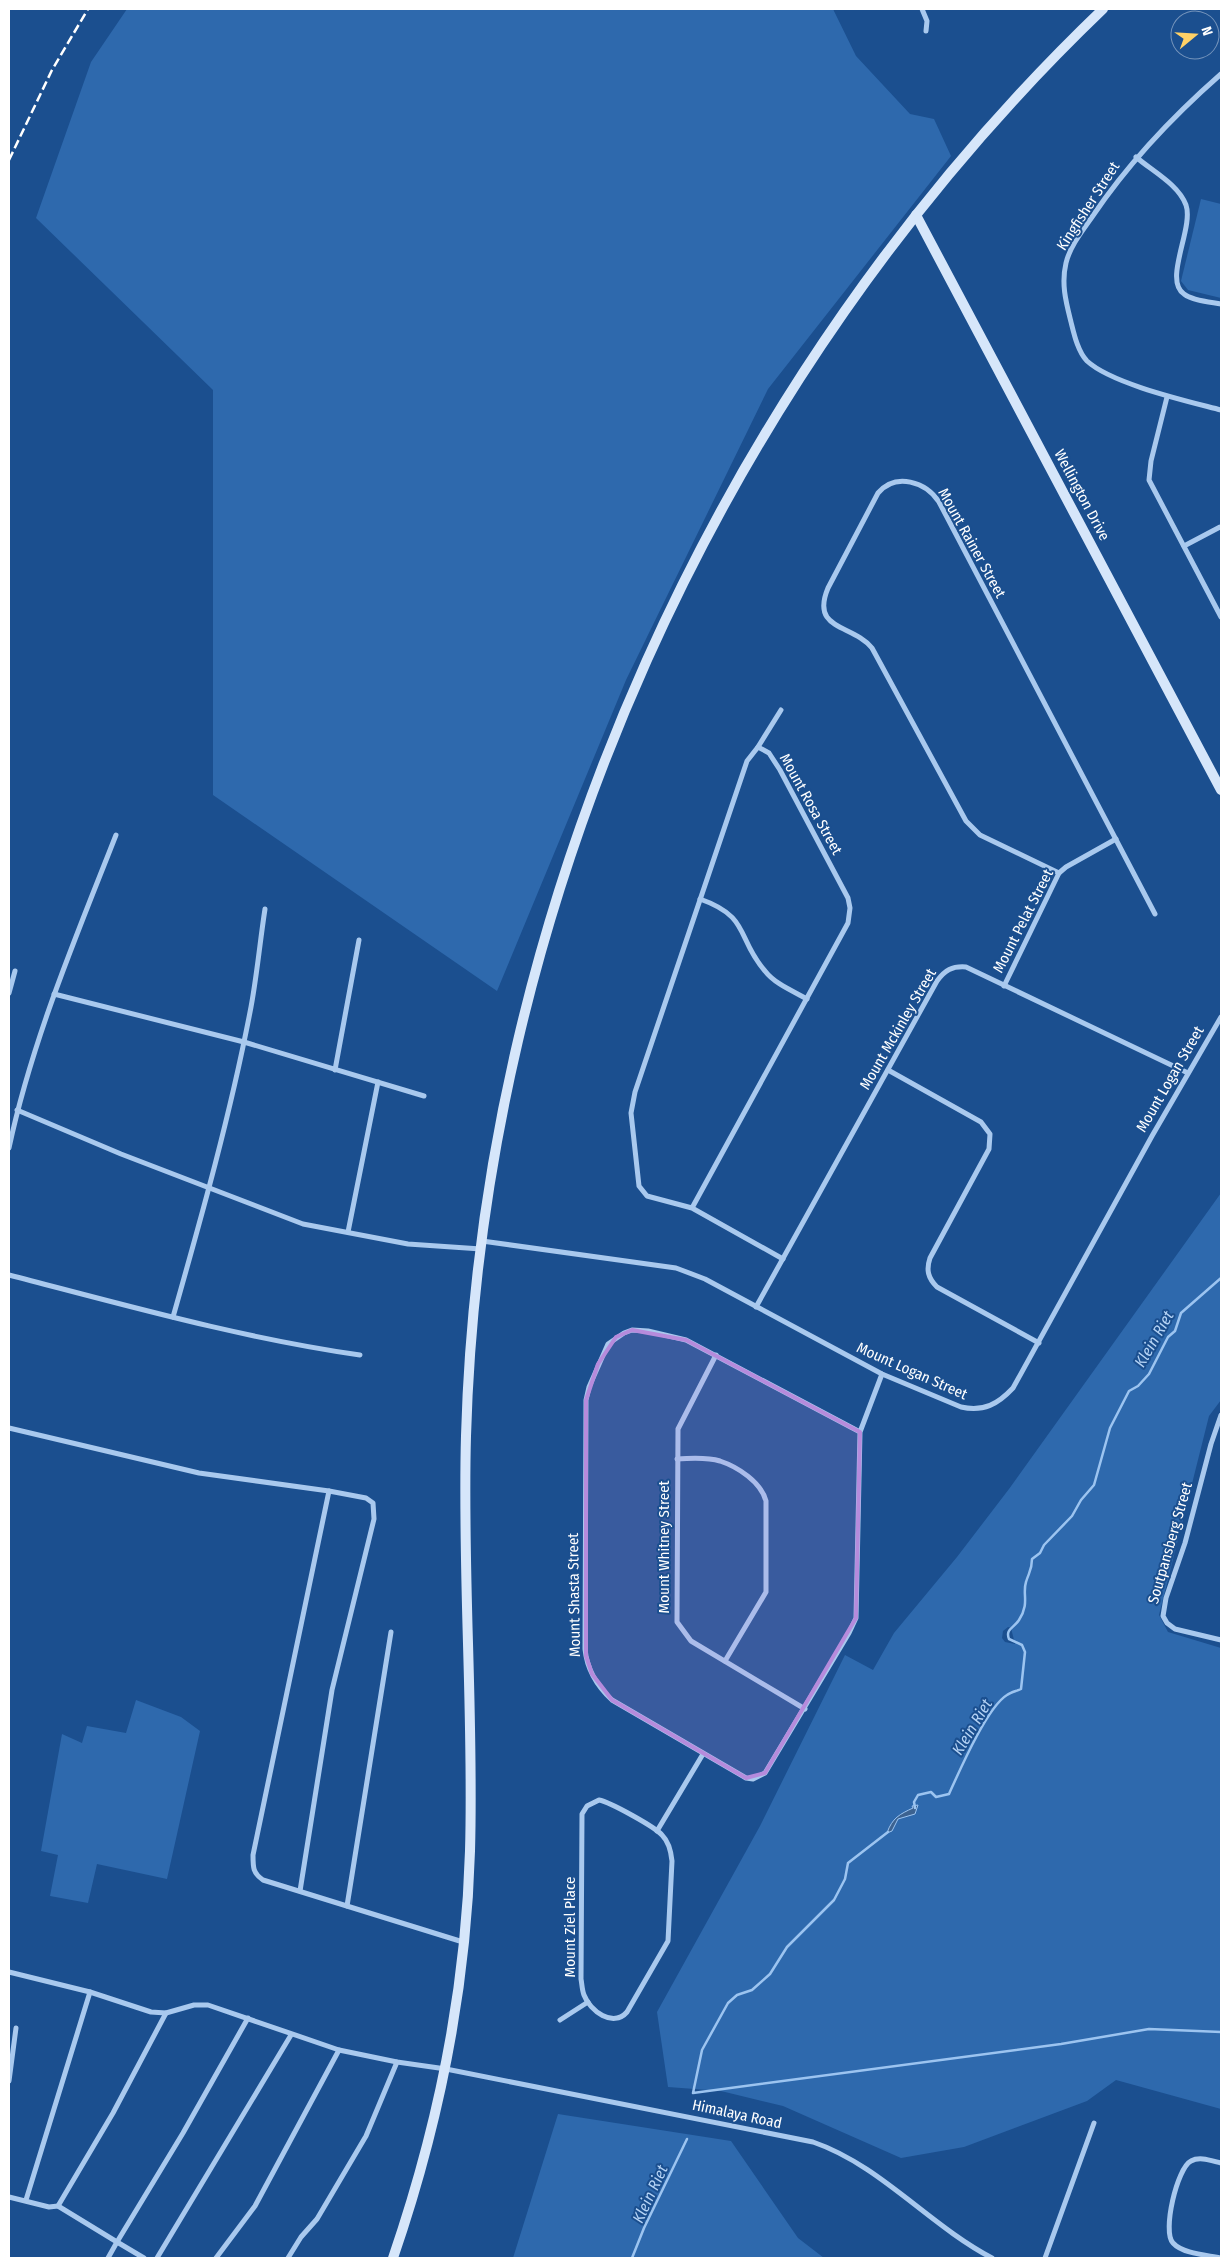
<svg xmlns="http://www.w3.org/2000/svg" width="1230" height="2267" font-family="'Fira Sans Condensed',sans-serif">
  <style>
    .green { fill: #2e69ad; fill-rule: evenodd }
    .water { fill: #3c6290; stroke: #9cc4f0 }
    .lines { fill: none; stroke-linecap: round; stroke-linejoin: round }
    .stream { stroke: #9cc4f0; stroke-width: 2.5 }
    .street { stroke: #a9c9ee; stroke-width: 5 }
    .secondary { stroke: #d6e6fa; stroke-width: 10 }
    .rail { stroke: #fff; stroke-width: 2.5; stroke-dasharray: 9 4; stroke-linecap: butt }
    .marked { fill: #b68bdc; fill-opacity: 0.2; stroke: #b68bdc; stroke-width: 4; stroke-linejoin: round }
    .labels { text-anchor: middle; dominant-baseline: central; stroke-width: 4; stroke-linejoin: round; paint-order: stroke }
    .street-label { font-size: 15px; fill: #fff; stroke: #1b4f8f }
    .water-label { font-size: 16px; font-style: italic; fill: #b5d3f5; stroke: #1b4f8f }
  </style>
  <rect width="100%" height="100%" fill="#1b4f8f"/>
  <g class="green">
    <path d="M 127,9 L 833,9 L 856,56 L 910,114 L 934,119 L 951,156 L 768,389 L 626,680 L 497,991 L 213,795 L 213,390 L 36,218 L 91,62 Z"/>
    <path d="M 1201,199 L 1221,204 L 1221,298 L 1188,290 L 1181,281 Z"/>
    <path d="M 1221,1193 L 1221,1400 L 1209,1416 L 1159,1615 L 1168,1632 L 1221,1648 L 1221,2109 L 1116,2080 L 1087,2101 L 964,2147 L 901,2158 L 783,2106 L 721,2091 L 668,2087 L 657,2012 L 760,1826 L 845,1655 L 873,1670 L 894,1633 L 957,1557 L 1009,1489 ZM 1008,1627 L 1011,1628 L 1015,1644 L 1005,1642 L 1002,1638 L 1003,1631 Z"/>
    <path d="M 136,1700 L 181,1717 L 200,1731 L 167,1879 L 97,1864 L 88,1903 L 50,1896 L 58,1855 L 41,1851 L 62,1734 L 82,1743 L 87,1726 L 126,1733 Z"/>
    <path d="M 558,2114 L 731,2141 L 798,2238 L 824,2258 L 513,2258 Z"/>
  </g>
  <path class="water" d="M 918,1805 L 915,1814 L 898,1819 L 892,1831 L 887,1833 C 892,1818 900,1814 913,1808 L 912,1806 Z"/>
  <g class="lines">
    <g class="stream">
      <path d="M 915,1808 L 914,1802 L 918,1795 L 931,1792 L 936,1797 L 949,1794 C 959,1772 987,1707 1007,1695 C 1011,1692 1017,1691 1021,1689 L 1025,1652 L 1022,1645 L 1009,1639 C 1005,1629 1014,1628 1019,1620 C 1030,1603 1022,1594 1026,1582 C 1029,1572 1032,1570 1032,1559 L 1040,1553 L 1044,1545 L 1072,1516 L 1081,1500 L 1094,1485 L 1110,1428 L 1129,1391 L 1138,1386 L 1149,1374 L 1168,1337 L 1175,1331 L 1181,1313 L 1221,1278"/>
      <path d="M 888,1832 L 848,1863 L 845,1879 L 834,1900 L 787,1947 L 770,1974 L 752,1990 L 737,1995 L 728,2003 L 702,2050 L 693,2093 L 1061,2044 L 1149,2029 L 1221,2032"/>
      <path d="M 632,2258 L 644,2228 L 687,2139"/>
    </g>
    <g class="street">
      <path d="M 922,9 L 927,21 L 926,31"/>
      <path d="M 1221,74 C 1172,117 1129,162 1092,217 C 1083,230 1070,246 1066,263 C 1061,284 1066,302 1071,322 C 1074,334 1078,352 1087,361 C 1112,384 1187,401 1221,410"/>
      <path d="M 1136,157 C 1152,171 1178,184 1186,205 C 1194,228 1163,280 1184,294 C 1193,301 1210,302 1221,304"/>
      <path d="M 1167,397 L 1151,461 L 1149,480 L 1221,617"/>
      <path d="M 1184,546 L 1220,527"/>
      <path d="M 758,747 L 781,710"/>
      <path d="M 1059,873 L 980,835 L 966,821 L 872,648 C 853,624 810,631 828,588 L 878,493 C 896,472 926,482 939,502 L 1155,914"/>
      <path d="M 700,899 C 751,917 736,938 765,971 C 775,984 793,991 807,999"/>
      <path d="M 1004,986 L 1059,873 L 1066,867 L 1116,839"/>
      <path d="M 9,993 L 15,971"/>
      <path d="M 54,994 L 244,1042 L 424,1096"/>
      <path d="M 335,1070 L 359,940"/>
      <path d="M 888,1070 L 981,1122 L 990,1134 L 989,1149 L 930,1258 C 926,1270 928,1278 937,1287 L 1039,1343"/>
      <path d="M 17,1110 L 121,1154 L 303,1224 L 408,1244 L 481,1249"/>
      <path d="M 9,1148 C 32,1040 76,937 116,835"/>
      <path d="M 692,1208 L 848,923 L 850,908 L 848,898 L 780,770 L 769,753 L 758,747 L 747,761 L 635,1092 L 631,1113 L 639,1186 L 647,1196 L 692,1208 L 783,1259"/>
      <path d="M 348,1232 L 378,1082"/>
      <path d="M 482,1241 L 676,1268 L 705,1279 L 882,1374 L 961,1407 C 984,1412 998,1404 1013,1388 L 1152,1136 L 1221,1017"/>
      <path d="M 9,1275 C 125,1305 241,1338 360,1355"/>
      <path d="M 756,1307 L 937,981 C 945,970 952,966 966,967 L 1188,1073"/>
      <path d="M 173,1317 C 202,1215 231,1112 251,1007 C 257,975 260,941 265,909"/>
      <path d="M 716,1355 L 678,1429 L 677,1622 L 691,1641 L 805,1709"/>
      <path d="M 1221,1415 L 1211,1444 L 1185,1543 L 1166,1598 L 1163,1616 L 1167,1623 L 1175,1629 L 1221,1640"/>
      <path d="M 9,1428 L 199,1473 L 329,1491 L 366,1498 L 373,1503 L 374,1519 L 332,1690 L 300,1891"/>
      <path d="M 860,1432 L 856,1618 L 849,1633 L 765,1773 L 753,1779 L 746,1778 L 612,1700 C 597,1686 587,1670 585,1649 L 586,1400 L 589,1387 L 608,1344 L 624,1333 L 632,1330 L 648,1331 L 686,1340 L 860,1432 L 882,1374"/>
      <path d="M 677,1459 C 691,1458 707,1457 720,1461 C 738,1467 761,1482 766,1501 L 766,1592 L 725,1661"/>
      <path d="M 329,1491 L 253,1855 C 253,1868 253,1873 263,1880 L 463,1942"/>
      <path d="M 599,1800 C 610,1802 655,1827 662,1835 C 669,1842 671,1851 672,1861 L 668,1941 L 627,2012 C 613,2028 590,2011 584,1995 C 582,1990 582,1984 581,1979 L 582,1814 L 587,1806 Z"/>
      <path d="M 657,1831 L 703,1754"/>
      <path d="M 347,1906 L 391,1632"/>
      <path d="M 9,1972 L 90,1992 L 151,2012 L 166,2013 L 194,2005 L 208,2005 L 339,2050 L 397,2062 L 446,2069 L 813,2142 C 880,2165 929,2225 992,2258"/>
      <path d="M 560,2020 L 588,2002"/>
      <path d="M 9,2081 L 16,2028"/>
      <path d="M 9,2197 L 49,2207 L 58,2206 L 113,2113 L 166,2013"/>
      <path d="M 26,2200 L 90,1992"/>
      <path d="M 58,2206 L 117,2242 L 183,2133 L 248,2018"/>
      <path d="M 108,2258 L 117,2242 L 144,2258"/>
      <path d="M 157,2258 L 291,2035"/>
      <path d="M 216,2258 L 255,2206 L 339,2050"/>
      <path d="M 288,2258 L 301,2237 L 317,2219 L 366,2136 L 397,2062"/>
      <path d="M 1045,2258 L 1094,2123"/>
      <path d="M 1221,2258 C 1207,2255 1183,2254 1173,2243 C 1162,2232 1177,2168 1191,2161 C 1200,2156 1212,2161 1221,2163"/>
    </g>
    <g class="secondary">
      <path d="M 916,215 L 1221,790"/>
      <path d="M 393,2258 C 438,2127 466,1991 470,1851 C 474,1713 462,1574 466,1436 C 481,905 720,376 1103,9"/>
    </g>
    <path class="rail" d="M 9,160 L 52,70 L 88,9"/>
  </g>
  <path class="marked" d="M 632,1330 L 686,1340 L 860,1432 L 856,1618 L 765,1773 L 746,1778 L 612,1700 L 592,1674 L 586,1656 L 586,1400 L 598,1364 L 616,1337 Z"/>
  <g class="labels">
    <g class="street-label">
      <text transform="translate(1088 206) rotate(-57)">Kingfisher Street</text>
      <text transform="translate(1082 495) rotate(62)">Wellington Drive</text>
      <text transform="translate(972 543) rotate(61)">Mount Rainer Street</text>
      <text transform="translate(811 804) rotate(61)">Mount Rosa Street</text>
      <text transform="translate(1023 921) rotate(-63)">Mount Pelat Street</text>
      <text transform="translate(898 1029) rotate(-60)">Mount Mckinley Street</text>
      <text transform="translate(1170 1079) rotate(-60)">Mount Logan Street</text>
      <text transform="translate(912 1371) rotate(24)">Mount Logan Street</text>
      <text transform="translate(1170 1543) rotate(-74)">Soutpansberg Street</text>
      <text transform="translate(664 1547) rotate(-90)">Mount Whitney Street</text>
      <text transform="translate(574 1595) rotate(-91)">Mount Shasta Street</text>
      <text transform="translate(570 1927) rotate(-90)">Mount Ziel Place</text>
      <text transform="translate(737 2114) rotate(12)">Himalaya Road</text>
    </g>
    <g class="water-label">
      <text transform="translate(1154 1339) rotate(-60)">Klein Riet</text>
      <text transform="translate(972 1727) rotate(-59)">Klein Riet</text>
      <text transform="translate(650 2194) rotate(-65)">Klein Riet</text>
    </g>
  </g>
  <rect width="1230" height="2267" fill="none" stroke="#ffffff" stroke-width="20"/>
  <g transform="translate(1195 35) rotate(72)"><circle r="24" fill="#1b4f8f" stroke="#7695bc"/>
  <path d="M0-4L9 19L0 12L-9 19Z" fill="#ffd166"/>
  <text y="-8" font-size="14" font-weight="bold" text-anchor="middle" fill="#ffffff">N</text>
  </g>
</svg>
